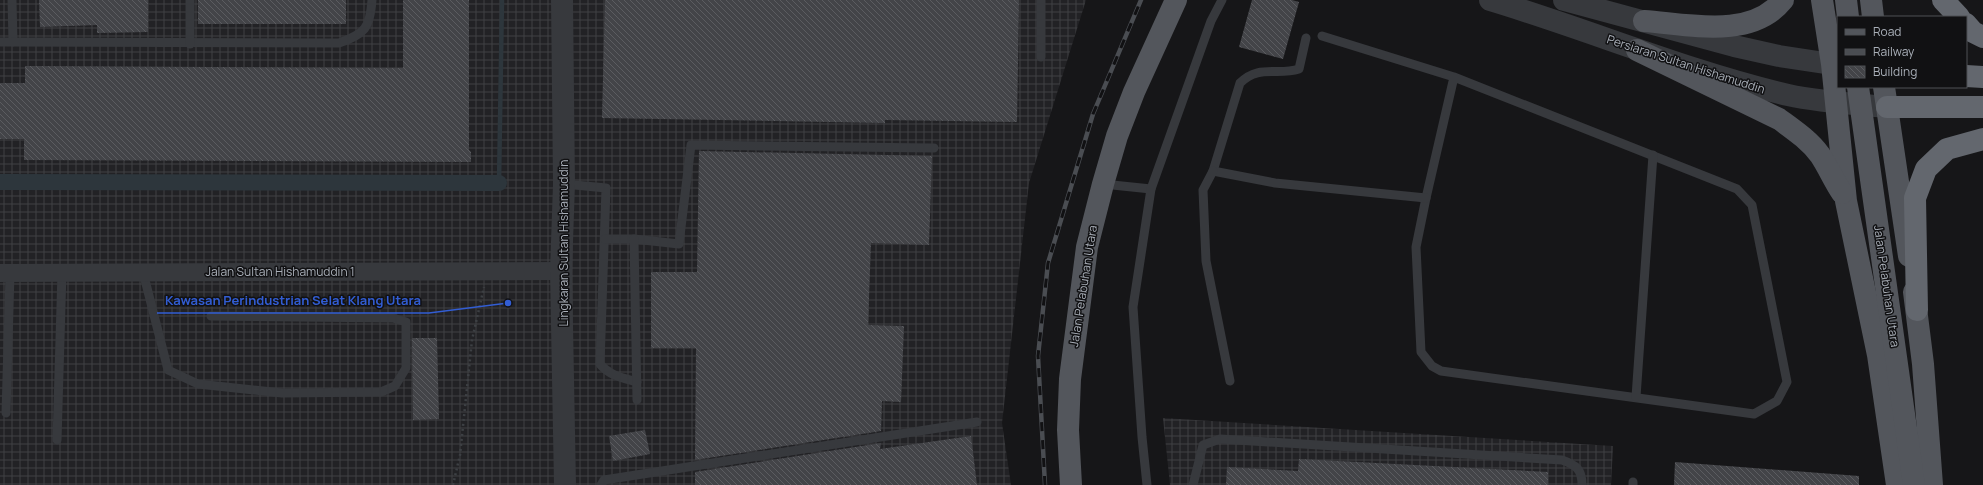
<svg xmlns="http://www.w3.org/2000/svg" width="1983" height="485" font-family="Manrope,sans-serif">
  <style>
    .industrial { fill: url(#industrial-grid) }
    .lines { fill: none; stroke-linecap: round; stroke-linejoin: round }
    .stream { stroke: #2d363c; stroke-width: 4.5 }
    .canal { stroke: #2d363c; stroke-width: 16 }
    .building { fill: url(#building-back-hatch) }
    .path { stroke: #3d4044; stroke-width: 2.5; stroke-dasharray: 2 3; stroke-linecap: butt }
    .service { stroke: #37393d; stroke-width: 9 }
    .minor { stroke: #37393d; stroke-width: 18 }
    .tertiary { stroke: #37393d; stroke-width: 22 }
    .primary { stroke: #53565c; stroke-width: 22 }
    .motorway { stroke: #63676e; stroke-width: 22 }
    .rail-casing { stroke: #4a4d52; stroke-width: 4.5 }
    .rail { stroke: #111113; stroke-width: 3; stroke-dasharray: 9; stroke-linecap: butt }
    .primary-bridge { stroke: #53565c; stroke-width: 22 }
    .labels { text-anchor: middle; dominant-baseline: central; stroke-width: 3; stroke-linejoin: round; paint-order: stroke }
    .street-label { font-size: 12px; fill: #a9afb8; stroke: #111113 }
    .leader { fill: none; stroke: #325dd3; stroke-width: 1.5 }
    .callout-dot { fill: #325dd3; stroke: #111113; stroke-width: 1.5 }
    .callout-label { font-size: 13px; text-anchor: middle; font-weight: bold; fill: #325dd3; stroke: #111113; stroke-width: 3; stroke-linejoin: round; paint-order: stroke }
  </style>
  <defs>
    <pattern id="industrial-grid" width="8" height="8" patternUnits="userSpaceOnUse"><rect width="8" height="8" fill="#222225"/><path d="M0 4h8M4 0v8" fill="none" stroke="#3f4043"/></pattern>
    <pattern id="building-back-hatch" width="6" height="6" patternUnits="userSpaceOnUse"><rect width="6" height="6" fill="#434448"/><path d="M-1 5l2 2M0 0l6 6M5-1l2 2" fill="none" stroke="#5b5c60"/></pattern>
  </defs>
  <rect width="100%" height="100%" fill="#161618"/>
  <g class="industrial">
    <path d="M 0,0 L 1086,0 L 1029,183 L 1002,423 L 1011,485 L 0,485 Z"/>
    <path d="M 1163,418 L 1613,446 L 1611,485 L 1170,485 Z"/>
  </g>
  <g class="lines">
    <path class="stream" d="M 499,183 L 502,0"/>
    <path class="canal" d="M 0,182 L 499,183"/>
  </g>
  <g class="building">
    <path d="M 39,0 L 148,0 L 148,32 L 97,33 L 97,25 L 40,27 Z"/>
    <rect x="198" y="0" width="148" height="24"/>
    <path d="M 403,0 L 469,0 L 469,150 L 471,152 L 471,162 L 24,160 L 24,139 L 0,139 L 0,83 L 25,83 L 25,66 L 403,68 Z"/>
    <path d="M 605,0 L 1019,0 L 1017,122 L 885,120 L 885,123 L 602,118 Z"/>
    <path d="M 1252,0 L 1292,0 L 1299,2 L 1283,59 L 1239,47 Z"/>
    <path d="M 699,151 L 932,156 L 929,245 L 871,243 L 868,325 L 904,326 L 901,402 L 882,401 L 881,431 L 695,460 L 696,348 L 651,348 L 651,272 L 697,272 Z"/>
    <path d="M 412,338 L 437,338 L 439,419 L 413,420 Z"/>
    <path d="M 645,430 L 650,454 L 613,461 L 609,436 Z"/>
    <path d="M 971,436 L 977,485 L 695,485 L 695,472 L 881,443 L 880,449 Z"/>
    <path d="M 1299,459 L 1548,472 L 1548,485 L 1226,485 L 1227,467 L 1298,471 Z"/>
    <path d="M 1675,462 L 1859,476 L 1859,485 L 1674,485 Z"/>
  </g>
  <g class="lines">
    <path class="path" d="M 453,485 L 460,455 L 472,340 L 484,287"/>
    <g class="service">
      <path d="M 12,0 L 13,42"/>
      <path d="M 1322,36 L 1454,77 L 1737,189 L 1752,205 L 1787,382 L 1777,401 L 1754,414 L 1441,371 L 1432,366 L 1421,352 L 1416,247 L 1426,198 L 1454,77"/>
      <path d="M 1306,38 L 1299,69 C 1277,76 1259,64 1240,83 L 1213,171 L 1275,183 L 1426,198"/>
      <path d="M 0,42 L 339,43 C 365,34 370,28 372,0"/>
      <path d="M 190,44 L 190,0"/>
      <path d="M 1041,57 L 1041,0"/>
      <path d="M 1213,171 L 1203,190 L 1206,261 L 1230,381"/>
      <path d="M 564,184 L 606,188 L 600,364 C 610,376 623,378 637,382"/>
      <path d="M 1103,184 L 1151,189"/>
      <path d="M 605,239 L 634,239 L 679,244 L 691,145 L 934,148"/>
      <path d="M 634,239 L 637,400"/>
      <path d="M 143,272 L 168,370 L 198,384 L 282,393 L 381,392 L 395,386 L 406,368 L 406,322 L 393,318 L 211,316"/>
      <path d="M 1636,397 L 1653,155"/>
      <path d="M 6,413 L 10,273"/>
      <path d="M 57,440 L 62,272"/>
      <path d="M 601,485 L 604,480 L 977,422"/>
      <path d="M 1147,485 L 1142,437 L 1133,307 L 1151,189 L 1211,21 L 1222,0"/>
      <path d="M 1193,485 L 1203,445 L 1220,439 L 1562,460 C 1576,465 1582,469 1582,485"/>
      <path d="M 1633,485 L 1633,482"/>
    </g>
    <path class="minor" d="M 0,273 L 561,271"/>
    <g class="tertiary">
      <path d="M 562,0 L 564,184 L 561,271 L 565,485"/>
      <path d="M 1490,0 C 1590,30 1686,71 1788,95 C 1820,102 1854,104 1887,107"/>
      <path d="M 1564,0 L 1734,46 L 1779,56 L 1838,65"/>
    </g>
    <g class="primary">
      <path d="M 1822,0 L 1832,64 L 1846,201 L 1878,355 L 1897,485"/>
      <path d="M 1846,0 L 1848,17"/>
      <path d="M 1871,0 L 1873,17"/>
      <path d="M 1644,21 C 1687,24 1751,40 1783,0"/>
      <path d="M 1637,50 L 1779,119 C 1794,130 1809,140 1820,155 C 1828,167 1834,181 1842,193"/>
      <path d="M 1884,87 L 1909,256"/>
      <path d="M 1914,292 L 1923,364 L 1932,485"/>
      <path d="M 1071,485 L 1068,430 L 1070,379 L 1087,247 L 1103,184 L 1117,136 L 1134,92 L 1176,0"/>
    </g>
    <g class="motorway">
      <path d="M 1943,0 L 1959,17"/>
      <path d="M 1966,24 L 1973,32 L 1983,37"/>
      <path d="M 1966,76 L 1983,77"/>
      <path d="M 1887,107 L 1983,107"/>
      <path d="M 1917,310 L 1915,198 L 1926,169 L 1947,149 L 1983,139"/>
    </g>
    <g class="rail-casing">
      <path id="rail" d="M 1045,485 L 1038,356 L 1048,263 L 1093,114 L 1141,0"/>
    </g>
    <use href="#rail" class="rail"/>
    <path class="primary-bridge" d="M 1858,87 L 1914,485"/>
  </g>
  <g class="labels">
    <g class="street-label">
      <text transform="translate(1686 64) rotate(18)">Persiaran Sultan Hishamuddin</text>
      <text transform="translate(563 243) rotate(-90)">Lingkaran Sultan Hishamuddin</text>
      <text x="280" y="271">Jalan Sultan Hishamuddin 1</text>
      <text transform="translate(1083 286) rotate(-81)">Jalan Pelabuhan Utara</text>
      <text transform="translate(1887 286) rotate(82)">Jalan Pelabuhan Utara</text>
    </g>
  </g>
  <path class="leader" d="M508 303L429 313H157"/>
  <circle class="callout-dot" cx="508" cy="303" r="4"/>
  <g class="callout-label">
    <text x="293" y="305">Kawasan Perindustrian Selat Klang Utara</text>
  </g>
  <rect x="1837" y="16" width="130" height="72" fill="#111113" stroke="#4e5055"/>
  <rect x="1845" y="29" width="20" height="6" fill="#53565c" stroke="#4e5055"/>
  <text x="1873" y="36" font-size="12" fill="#a9afb8">Road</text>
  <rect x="1845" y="49" width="20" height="6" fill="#4a4d52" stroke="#4e5055"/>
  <text x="1873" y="56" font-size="12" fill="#a9afb8">Railway</text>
  <rect x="1845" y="66" width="20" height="12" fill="url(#building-back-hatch)" stroke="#4e5055"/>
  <text x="1873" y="76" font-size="12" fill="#a9afb8">Building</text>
</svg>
